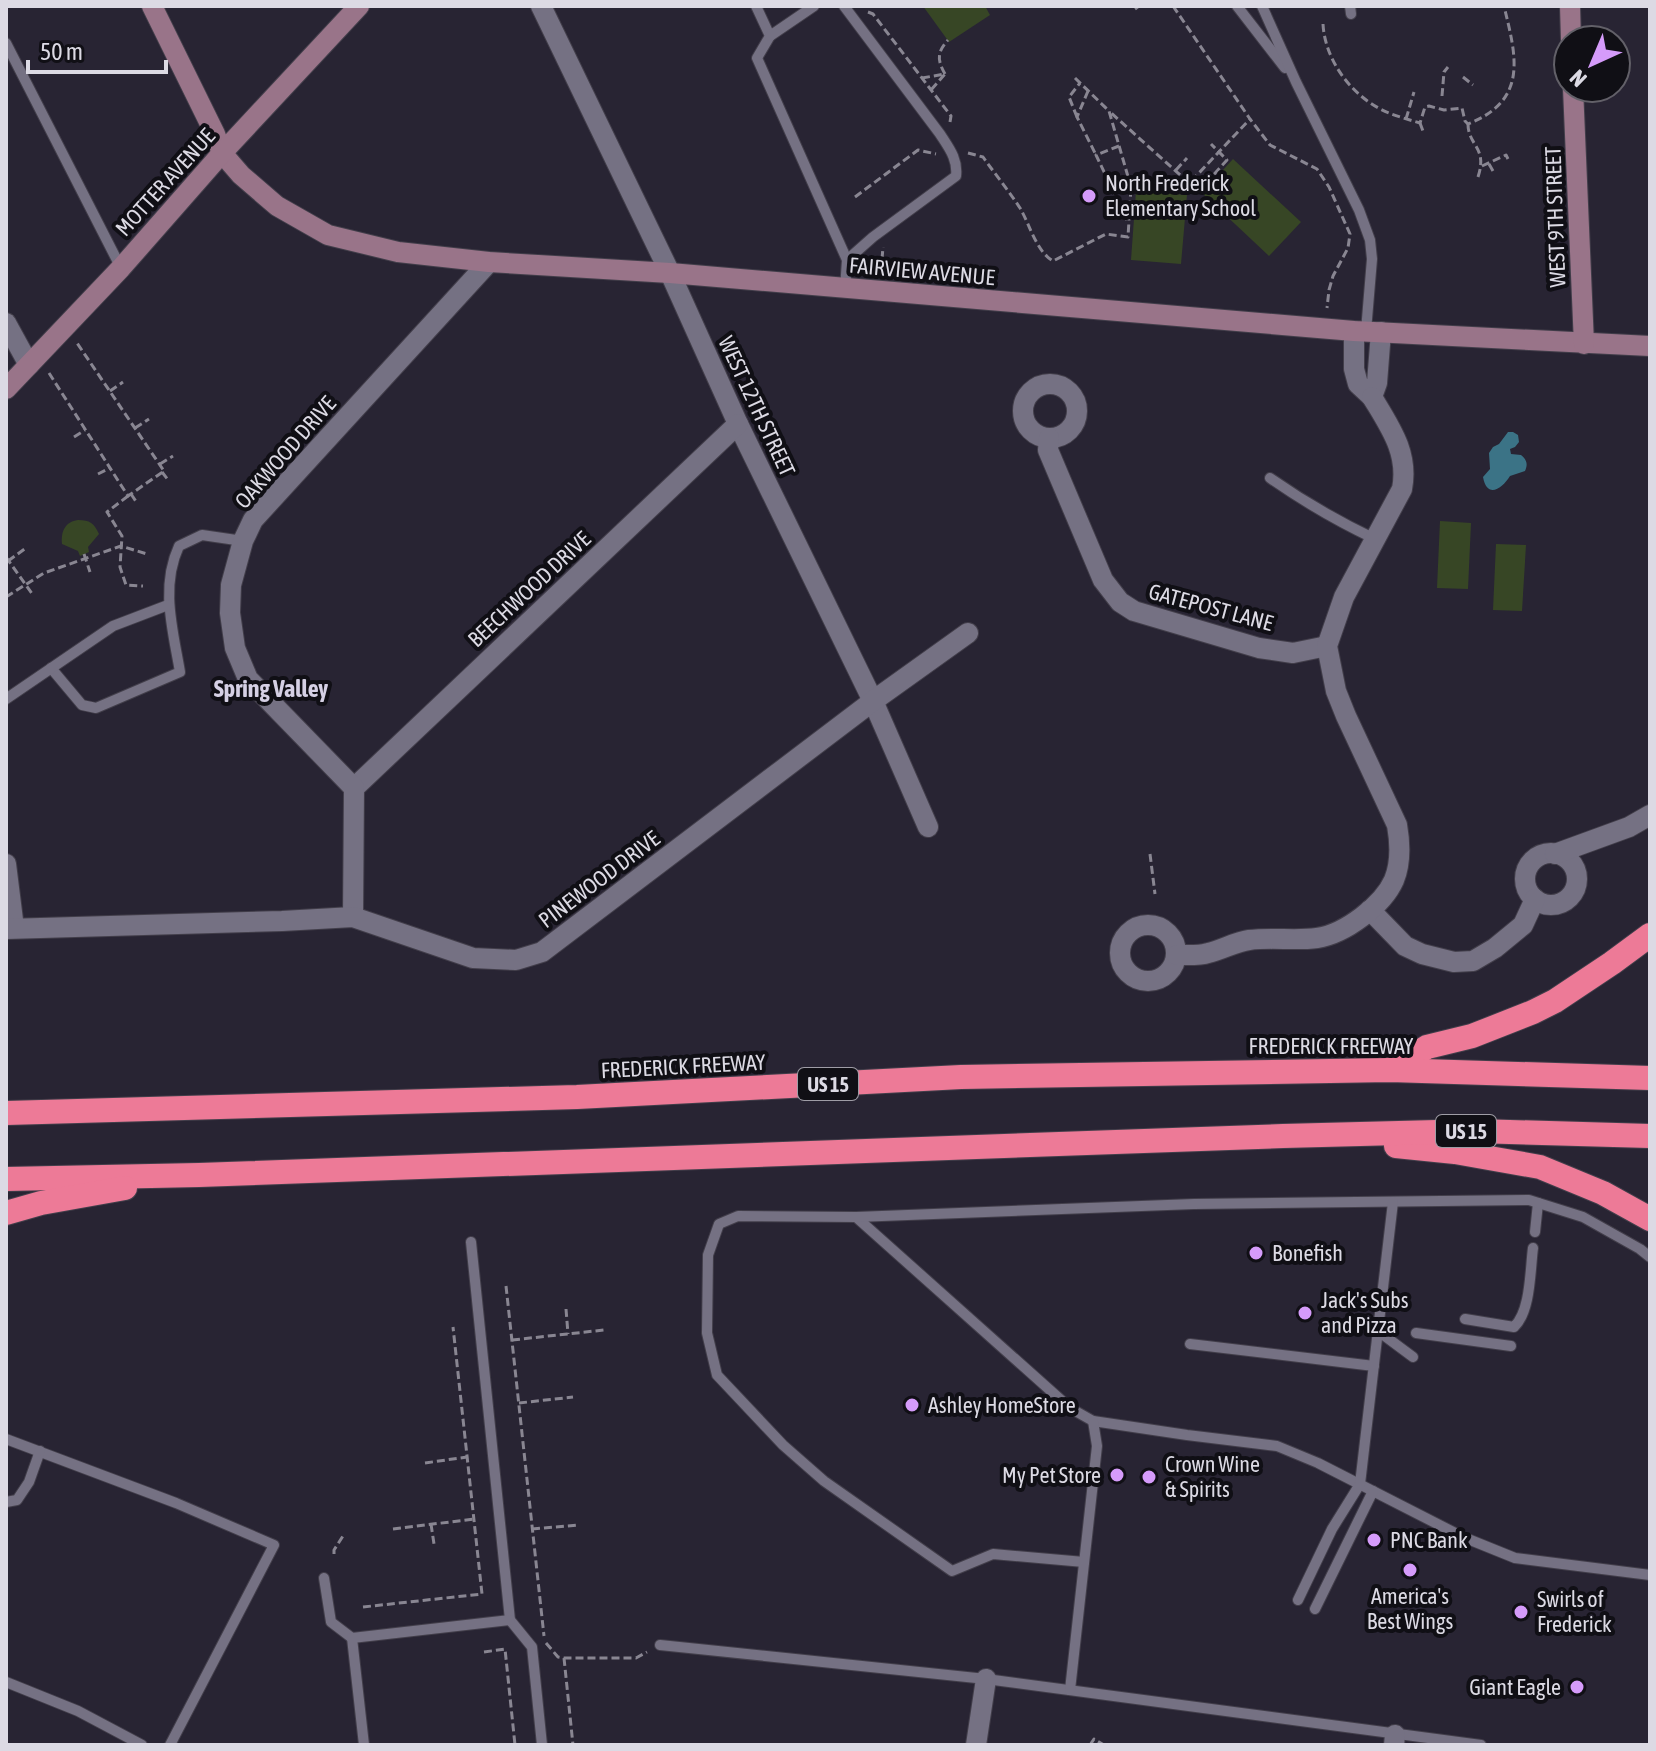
<svg xmlns="http://www.w3.org/2000/svg" width="1656" height="1751" font-family="'Asap Condensed',sans-serif">
  <style>
    .green { fill: #374625 }
    .water { fill: #3b7386 }
    .lines { fill: none; stroke-linecap: round; stroke-linejoin: round }
    .lane-casing { stroke: #423e4a; stroke-width: 12 }
    .street-casing { stroke: #423e4a; stroke-width: 22 }
    .secondary-casing { stroke: #423e4a; stroke-width: 22 }
    .highway-casing { stroke: #423e4a; stroke-width: 26 }
    .path { stroke: #898692; stroke-width: 3; stroke-dasharray: 8 4; stroke-linecap: butt }
    .lane { stroke: #757183; stroke-width: 10 }
    .street { stroke: #757183; stroke-width: 20 }
    .secondary { stroke: #997489; stroke-width: 20 }
    .highway { stroke: #ed7a97; stroke-width: 24 }
    .poi-dot { fill: #d59bfa; stroke: #100f15; stroke-width: 3 }
    .labels { text-anchor: middle; dominant-baseline: central; stroke-width: 8; stroke-linejoin: round; paint-order: stroke }
    .shield { fill: #100f15; stroke: #9f9da6; stroke-width: 2 }
    .shield-label { font-size: 20px; font-weight: bold; fill: #dcdae4 }
    .street-label { font-size: 22px; fill: #dcdae4; stroke: #100f15 }
    .poi-label { font-size: 22px; fill: #dcdae4; stroke: #100f15; text-anchor: start }
    .neighbourhood-label { font-size: 24px; font-weight: bold; fill: #d5d0e4; stroke: #100f15 }
  </style>
  <rect width="100%" height="100%" fill="#282433"/>
  <g class="green">
    <path d="M 923,6 L 985,6 L 990,15 L 949,42 Z"/>
    <path d="M 1233,159 L 1301,222 L 1269,256 L 1202,193 Z"/>
    <path d="M 1136,191 L 1187,195 L 1181,264 L 1131,260 Z"/>
    <path d="M 78,520 C 90,520 94,523 99,534 L 88,547 L 89,552 L 80,556 L 78,551 L 62,544 C 61,531 65,522 78,520 Z"/>
    <path d="M 1440,521 L 1471,523 L 1468,589 L 1437,588 Z"/>
    <path d="M 1496,544 L 1526,545 L 1522,611 L 1493,610 Z"/>
  </g>
  <path class="water" d="M 1508,432 L 1513,432 L 1518,435 L 1519,442 L 1515,447 L 1510,449 L 1511,454 L 1521,455 C 1527,460 1528,464 1525,471 L 1510,476 C 1502,489 1487,499 1483,477 L 1490,469 L 1489,453 L 1493,447 L 1499,444 Z"/>
  <g class="lines">
    <g class="lane-casing">
      <g id="lane">
        <path d="M 756,6 L 770,36 L 757,58 L 847,260 L 845,289"/>
        <path d="M 844,6 L 940,134 C 949,148 958,159 956,176 L 873,237 L 847,260"/>
        <path d="M 1237,6 L 1285,68"/>
        <path d="M 1262,6 L 1296,82 L 1359,210 L 1370,240 L 1372,259 L 1366,331"/>
        <path d="M 1350,6 L 1351,14"/>
        <path d="M 770,36 L 814,6"/>
        <path d="M 6,43 L 121,268"/>
        <path d="M 1270,478 C 1303,501 1337,521 1375,539"/>
        <path d="M 51,668 L 82,705 L 96,708 L 180,672 C 173,630 160,587 179,546 L 202,535 L 243,541"/>
        <path d="M 6,699 L 113,626 L 168,605"/>
        <path d="M 856,1217 L 1070,1408 L 1093,1421 L 1187,1435 L 1277,1446 L 1318,1463 L 1463,1537 L 1515,1558 L 1650,1575"/>
        <path d="M 1535,1232 L 1538,1203"/>
        <path d="M 471,1242 L 510,1620 L 532,1647 L 542,1745"/>
        <path d="M 1465,1319 L 1514,1327 C 1531,1311 1530,1270 1533,1248"/>
        <path d="M 1378,1331 L 1413,1357"/>
        <path d="M 1416,1333 L 1511,1346"/>
        <path d="M 1190,1344 L 1374,1366"/>
        <path d="M 6,1439 L 176,1503 L 274,1545 L 170,1745"/>
        <path d="M 6,1502 L 17,1500 L 29,1482 L 40,1451"/>
        <path d="M 1084,1562 L 993,1554 L 952,1571 L 824,1481 L 783,1445 L 717,1375 L 707,1333 L 708,1255 L 719,1224 L 738,1216 L 856,1217 L 1194,1204 L 1529,1200 L 1583,1217 L 1640,1249 L 1650,1257"/>
        <path d="M 324,1578 L 331,1622 L 352,1638"/>
        <path d="M 1298,1600 L 1332,1529 L 1360,1484 L 1393,1202"/>
        <path d="M 1315,1609 L 1373,1491"/>
        <path d="M 660,1645 L 986,1679 L 1481,1745"/>
        <path d="M 6,1682 L 78,1711 L 142,1745"/>
        <path d="M 1070,1690 L 1097,1446 L 1093,1421"/>
        <path d="M 364,1745 L 352,1638 L 510,1620"/>
      </g>
    </g>
    <g class="street-casing">
      <g id="street">
        <path d="M 541,6 L 670,273 L 738,424 L 873,701 L 928,827"/>
        <path d="M 6,323 L 29,365"/>
        <path d="M 1354,331 L 1354,369 L 1358,384 L 1372,397 L 1377,383 L 1381,332"/>
        <circle cx="1050" cy="411" r="27"/>
        <path d="M 1049,438 L 1048,450 L 1103,580 L 1120,602 L 1134,611 L 1259,648 L 1293,653 L 1327,646"/>
        <path d="M 354,788 L 738,424"/>
        <circle cx="1551" cy="879" r="26"/>
        <path d="M 1555,854 L 1629,827 L 1650,815"/>
        <path d="M 6,864 L 14,928"/>
        <path d="M 1370,910 L 1405,946 L 1422,954 L 1454,962 L 1473,961 L 1495,948 L 1523,925 L 1535,899"/>
        <path d="M 353,917 L 354,788 L 248,679 L 235,648 L 230,613 L 231,585 L 243,541 L 253,520 L 489,262"/>
        <circle cx="1148" cy="953" r="28"/>
        <path d="M 6,929 L 282,921 L 353,917 L 473,958 L 516,960 L 542,952 L 873,701 L 968,633"/>
        <path d="M 1177,955 C 1187,955 1199,956 1208,953 C 1222,950 1235,942 1249,940 C 1272,937 1295,941 1317,938 C 1345,934 1383,905 1394,880 C 1401,863 1400,842 1397,825 L 1346,716 L 1336,691 L 1327,646 L 1344,597 L 1402,489 C 1409,453 1390,427 1372,397"/>
        <path d="M 976,1745 L 986,1679"/>
        <path d="M 1394,1745 L 1395,1735"/>
      </g>
    </g>
    <g class="secondary-casing">
      <g id="secondary">
        <path d="M 152,6 L 215,134 L 222,153 L 241,175 L 277,206 L 328,235 L 398,252 L 489,262 L 670,273 L 1354,331 L 1650,346"/>
        <path d="M 1570,6 L 1571,40"/>
        <path d="M 1573,88 L 1584,344"/>
        <path d="M 6,389 L 121,268 L 222,153 L 359,6"/>
      </g>
    </g>
    <g class="highway-casing">
      <g id="highway">
        <path d="M 1390,1070 L 1427,1047 L 1472,1036 L 1533,1012 L 1555,1001 L 1612,963 L 1650,935"/>
        <path d="M 6,1113 L 577,1097 L 961,1077 L 1390,1070 L 1650,1078"/>
        <path d="M 1396,1146 L 1455,1152 L 1540,1167 L 1603,1193 L 1650,1219"/>
        <path d="M 6,1179 L 199,1175 L 1283,1136 L 1476,1131 L 1650,1136"/>
        <path d="M 6,1213 L 41,1203 L 125,1188"/>
      </g>
    </g>
    <g class="path">
      <path d="M 1173,6 L 1250,119 L 1270,145 L 1317,169 L 1329,187 L 1350,234 L 1348,248 L 1333,276 L 1329,290 L 1327,308"/>
      <path d="M 1135,9 L 1139,6"/>
      <path d="M 868,12 L 873,14 L 951,116 L 950,122"/>
      <path d="M 1323,24 C 1325,62 1354,99 1389,113 C 1399,117 1410,120 1420,123 L 1425,107 L 1429,106 L 1444,110 L 1462,108 L 1465,121 L 1468,124 C 1529,100 1516,56 1504,6"/>
      <path d="M 945,74 C 937,60 937,52 948,40"/>
      <path d="M 1463,77 L 1473,85"/>
      <path d="M 922,78 L 945,74 L 931,90"/>
      <path d="M 1075,78 L 1109,111"/>
      <path d="M 1088,91 L 1077,117 L 1096,155"/>
      <path d="M 1442,96 L 1444,72 L 1448,67"/>
      <path d="M 1077,117 L 1069,97 L 1080,83"/>
      <path d="M 1406,119 L 1414,92"/>
      <path d="M 1420,123 L 1423,131"/>
      <path d="M 1468,124 C 1468,146 1488,147 1478,177"/>
      <path d="M 1119,146 L 1096,155 L 1127,220"/>
      <path d="M 968,153 L 983,157 C 995,174 1009,191 1020,208 C 1030,225 1036,251 1053,261 L 1106,234 L 1128,237 L 1131,187 L 1114,192"/>
      <path d="M 1489,164 L 1493,171"/>
      <path d="M 1482,166 L 1506,155 L 1508,159"/>
      <path d="M 1176,170 L 1187,158"/>
      <path d="M 1189,183 L 1109,111 L 1131,187 L 1181,192 L 1250,119"/>
      <path d="M 1206,183 L 1227,160 L 1211,144"/>
      <path d="M 855,197 L 918,150 L 936,154"/>
      <path d="M 881,271 L 883,247"/>
      <path d="M 49,373 L 128,496 L 164,471 L 77,343"/>
      <path d="M 110,391 L 123,382"/>
      <path d="M 135,428 L 149,419"/>
      <path d="M 74,437 L 85,430"/>
      <path d="M 160,464 L 173,456"/>
      <path d="M 162,472 L 169,481"/>
      <path d="M 98,474 L 110,468"/>
      <path d="M 131,494 L 137,503"/>
      <path d="M 128,496 L 107,512 L 122,536 L 120,567 L 126,585 L 143,586"/>
      <path d="M 84,554 L 90,572"/>
      <path d="M 6,557 L 33,595"/>
      <path d="M 8,561 L 26,548"/>
      <path d="M 6,597 L 44,573 L 121,546 L 147,554"/>
      <path d="M 1150,854 L 1155,894"/>
      <path d="M 506,1286 L 544,1636"/>
      <path d="M 566,1309 L 568,1334"/>
      <path d="M 512,1340 L 604,1330"/>
      <path d="M 519,1403 L 573,1397"/>
      <path d="M 425,1463 L 467,1457"/>
      <path d="M 431,1524 L 434,1544"/>
      <path d="M 393,1529 L 474,1519"/>
      <path d="M 532,1529 L 579,1525"/>
      <path d="M 334,1554 L 334,1550 L 343,1536"/>
      <path d="M 363,1607 L 482,1594 L 453,1327"/>
      <path d="M 546,1643 L 558,1657 L 564,1658 L 636,1658 L 647,1652"/>
      <path d="M 484,1652 L 505,1649 L 515,1745"/>
      <path d="M 564,1658 L 573,1745"/>
      <path d="M 1090,1745 L 1094,1739 L 1104,1745"/>
    </g>
    <use href="#lane" class="lane"/>
    <use href="#street" class="street"/>
    <use href="#secondary" class="secondary"/>
    <use href="#highway" class="highway"/>
  </g>
  <g class="poi-dot">
    <circle cx="1089" cy="196" r="8"/>
    <circle cx="1256" cy="1253" r="8"/>
    <circle cx="1305" cy="1313" r="8"/>
    <circle cx="912" cy="1405" r="8"/>
    <circle cx="1117" cy="1475" r="8"/>
    <circle cx="1149" cy="1477" r="8"/>
    <circle cx="1374" cy="1540" r="8"/>
    <circle cx="1410" cy="1570" r="8"/>
    <circle cx="1521" cy="1612" r="8"/>
    <circle cx="1577" cy="1687" r="8"/>
  </g>
  <g class="labels">
    <g class="shield">
      <rect x="798" y="1068" width="60" height="32" rx="6"/>
      <rect x="1436" y="1115" width="60" height="32" rx="6"/>
    </g>
    <g class="shield-label">
      <text x="828" y="1084">US 15</text>
      <text x="1466" y="1131">US 15</text>
    </g>
    <g class="street-label">
      <text transform="translate(165 182) rotate(-48)">MOTTER AVENUE</text>
      <text transform="translate(1555 217) rotate(-92)">WEST 9TH STREET</text>
      <text transform="translate(922 271) rotate(5)">FAIRVIEW AVENUE</text>
      <text transform="translate(757 406) rotate(65)">WEST 12TH STREET</text>
      <text transform="translate(285 452) rotate(-49)">OAKWOOD DRIVE</text>
      <text transform="translate(529 589) rotate(-43)">BEECHWOOD DRIVE</text>
      <text transform="translate(1211 607) rotate(15)">GATEPOST LANE</text>
      <text transform="translate(599 879) rotate(-37)">PINEWOOD DRIVE</text>
      <text x="1331" y="1046">FREDERICK FREEWAY</text>
      <text transform="translate(683 1066) rotate(-3)">FREDERICK FREEWAY</text>
    </g>
    <g class="poi-label">
      <text x="1105" y="183">North Frederick<tspan x="1105" dy="25">Elementary School</tspan></text>
      <text x="1272" y="1253">Bonefish</text>
      <text x="1321" y="1300">Jack's Subs<tspan x="1321" dy="25">and Pizza</tspan></text>
      <text x="928" y="1405">Ashley HomeStore</text>
      <text x="1165" y="1464">Crown Wine<tspan x="1165" dy="25">&amp; Spirits</tspan></text>
      <text x="1101" y="1475" text-anchor="end">My Pet Store</text>
      <text x="1390" y="1540">PNC Bank</text>
      <text x="1410" y="1596" text-anchor="middle">America's<tspan x="1410" dy="25">Best Wings</tspan></text>
      <text x="1537" y="1599">Swirls of<tspan x="1537" dy="25">Frederick</tspan></text>
      <text x="1561" y="1687" text-anchor="end">Giant Eagle</text>
    </g>
    <g class="neighbourhood-label">
      <text x="271" y="688">Spring Valley</text>
    </g>
  </g>
  <rect width="1656" height="1751" fill="none" stroke="#dcdae4" stroke-width="16"/>
  <g transform="translate(1592 64) rotate(224)"><circle r="38" fill="#100f15" stroke="#626068" stroke-width="2"/>
  <path d="M0-6L14 30L0 20L-14 30Z" fill="#d59bfa"/>
  <text y="-12" font-size="22" font-weight="bold" text-anchor="middle" fill="#dcdae4">N</text>
  </g>
  <path d="M28 60v12h138v-12" fill="none" stroke="#dcdae4" stroke-width="4"/>
  <text x="40" y="60" font-size="24" fill="#dcdae4" stroke="#100f15" stroke-width="6" paint-order="stroke">50 m</text>
</svg>
